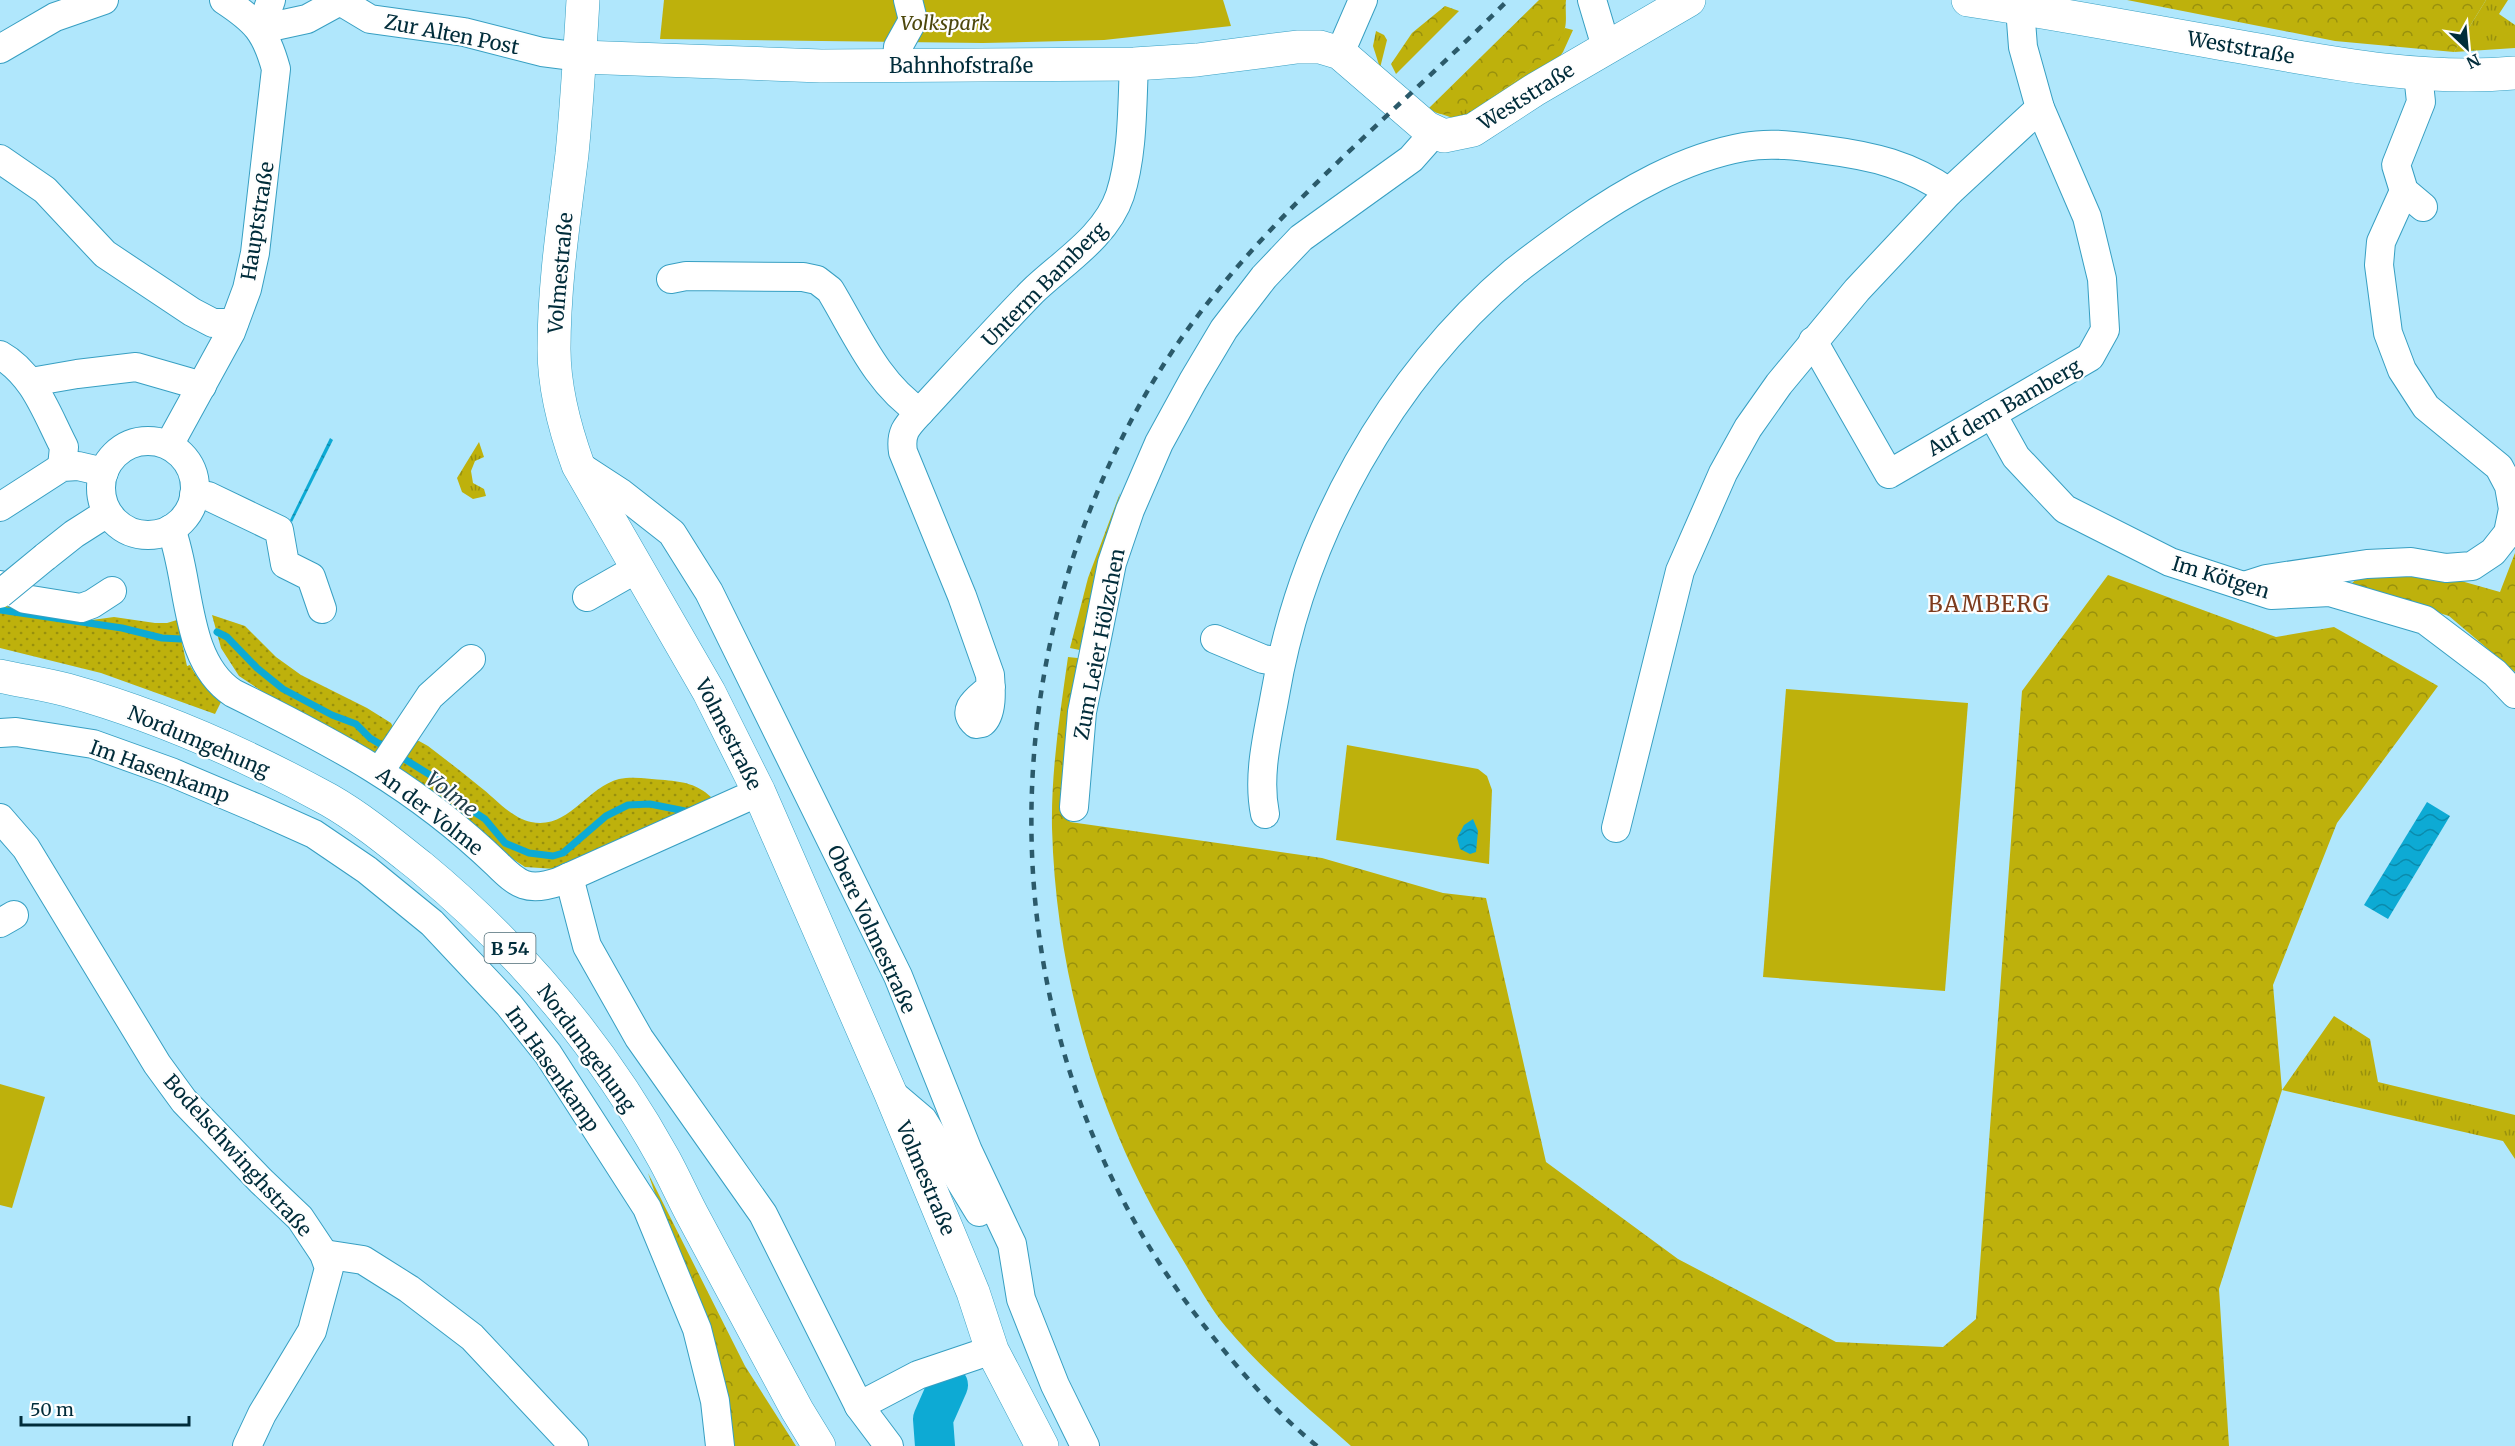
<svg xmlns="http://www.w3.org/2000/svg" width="2515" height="1446" font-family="Merriweather,serif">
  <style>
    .grass { fill: url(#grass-tufts) }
    .forest { fill: url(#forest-crowns) }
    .park { fill: #beb10c }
    .garden { fill: url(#garden-dots) }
    .water { fill: url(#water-waves) }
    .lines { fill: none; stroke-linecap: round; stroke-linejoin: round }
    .stream { stroke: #0daad4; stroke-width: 7 }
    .river { stroke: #0daad4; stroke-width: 40 }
    .minor-casing { stroke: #379fc2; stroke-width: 30 }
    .major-casing { stroke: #379fc2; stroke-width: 34 }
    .minor { stroke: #fff; stroke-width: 28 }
    .major { stroke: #fff; stroke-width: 33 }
    .rail { stroke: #2b5a6a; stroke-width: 4.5; stroke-dasharray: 8 8; stroke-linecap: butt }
    .minor-bridge-casing { stroke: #379fc2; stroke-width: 30; stroke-linecap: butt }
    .minor-bridge { stroke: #fff; stroke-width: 28 }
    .labels { text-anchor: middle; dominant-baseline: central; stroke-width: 4.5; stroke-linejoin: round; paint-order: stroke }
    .shield { fill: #fefefe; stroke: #4c6b75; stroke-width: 1.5 }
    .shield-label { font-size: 18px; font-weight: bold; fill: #002c3a }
    .park-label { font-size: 20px; font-style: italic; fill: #4c470c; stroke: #fefefe }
    .street-label { font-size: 20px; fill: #002c3a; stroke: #fefefe }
    .water-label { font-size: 21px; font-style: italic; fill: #25404b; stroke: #fefefe }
    .quarter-label { font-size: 22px; letter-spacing: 1.5px; fill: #7d3c1e; stroke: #fefefe }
  </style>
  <defs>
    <pattern id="grass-tufts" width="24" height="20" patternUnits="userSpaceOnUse" patternTransform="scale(1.5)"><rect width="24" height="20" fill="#beb10c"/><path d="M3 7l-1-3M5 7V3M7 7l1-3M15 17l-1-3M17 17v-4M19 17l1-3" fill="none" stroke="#98900d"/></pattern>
    <pattern id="forest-crowns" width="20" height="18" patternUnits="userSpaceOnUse" patternTransform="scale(1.5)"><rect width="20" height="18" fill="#beb10c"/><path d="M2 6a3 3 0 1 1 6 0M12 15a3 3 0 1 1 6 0" fill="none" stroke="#98900d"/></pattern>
    <pattern id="garden-dots" width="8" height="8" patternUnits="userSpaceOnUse" patternTransform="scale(1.5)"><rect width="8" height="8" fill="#beb10c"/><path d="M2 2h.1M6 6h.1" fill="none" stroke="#98900d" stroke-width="1.8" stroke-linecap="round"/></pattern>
    <pattern id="water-waves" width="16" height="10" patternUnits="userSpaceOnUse" patternTransform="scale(1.5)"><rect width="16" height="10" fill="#0daad4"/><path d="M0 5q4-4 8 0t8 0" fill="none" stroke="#0a8bad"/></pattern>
  </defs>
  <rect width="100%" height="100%" fill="#b0e7fc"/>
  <g class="grass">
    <path d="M 2486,0 L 2508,0 L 2499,14 L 2515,25 L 2515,48 L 2454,52 Z"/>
    <path d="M 1565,28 L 1573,30 L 1563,52 L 1555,63 L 1480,112 L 1456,119 L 1438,113 C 1484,112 1542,66 1565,28 Z"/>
    <path d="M 1376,31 L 1384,35 L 1387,40 L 1380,68 L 1373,46 Z"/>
    <path d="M 479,442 L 484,457 L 475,461 L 471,471 L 473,483 L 484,489 L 486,496 L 473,499 L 462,492 L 457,478 Z"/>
    <path d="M 2334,1016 L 2370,1039 L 2378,1082 L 2515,1115 L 2515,1159 L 2503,1141 L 2282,1090 Z"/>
  </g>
  <g class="forest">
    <path d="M 1539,0 L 1566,0 C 1565,8 1567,20 1565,28 C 1556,57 1468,123 1437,113 C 1434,112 1432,110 1429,108 Z"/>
    <path d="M 2127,0 L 2486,0 L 2454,52 L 2335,41 Z"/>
    <path d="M 1445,6 L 1459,11 L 1396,74 L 1391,64 L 1412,33 Z"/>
    <path d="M 1120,493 L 1089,652 L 1070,648 L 1088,578 Z"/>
    <path d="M 2515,553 L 2515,672 L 2449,616 L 2350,585 L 2364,572 L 2454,579 L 2500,592 Z"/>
    <path d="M 2108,575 L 2276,637 L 2334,627 L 2438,686 L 2337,823 L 2273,985 L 2282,1090 L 2219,1289 L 2229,1446 L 1351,1446 C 1308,1408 1263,1371 1226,1327 C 1207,1304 1193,1276 1177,1250 C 1099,1124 1056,977 1052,828 C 1051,771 1060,714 1068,657 L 1087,659 L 1068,813 L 1070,822 L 1322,858 L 1443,893 L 1486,898 L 1546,1162 L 1678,1259 L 1836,1342 L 1943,1347 L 1976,1319 L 2022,691 Z"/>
    <path d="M 648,1173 L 745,1366 L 796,1446 L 726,1446 L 720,1384 Z"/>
  </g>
  <g class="park">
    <path d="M 664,0 L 1223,0 L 1231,26 L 1104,40 L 983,43 L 660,39 Z"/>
    <path d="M 1786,689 L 1968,703 L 1945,991 L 1763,977 Z"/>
    <path d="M 1347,745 L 1478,769 L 1487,776 L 1492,790 L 1489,864 L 1336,840 Z"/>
    <path d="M 0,1084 L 45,1097 L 12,1208 L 0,1205 Z"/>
  </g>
  <g class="garden">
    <path d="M 0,605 L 92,620 L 114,617 L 155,623 L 167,623 L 177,620 L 187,666 L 190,665 C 199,682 207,689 223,698 L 215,714 L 101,673 L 0,648 Z"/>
    <path d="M 212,615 L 245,626 L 276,657 L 301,675 L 367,708 L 391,723 L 394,729 L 413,742 L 419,741 L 428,746 C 445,759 462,772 479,786 C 495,798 511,818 531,822 C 568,830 586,788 619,779 C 633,776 650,779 665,780 C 684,782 697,784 711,797 L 700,807 L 556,869 L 525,867 L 239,676 L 221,648 Z"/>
  </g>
  <g class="water">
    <path d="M 330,438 L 333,440 L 292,522 L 290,520 Z"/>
    <path d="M 2427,802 L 2450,816 L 2388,919 L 2364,905 Z"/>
    <path d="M 1473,819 L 1478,831 L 1476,852 L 1470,854 L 1460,849 L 1457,838 L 1464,825 Z"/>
  </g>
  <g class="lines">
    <g class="stream">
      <path d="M 0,610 L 122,628 L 162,638 L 181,639"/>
      <path d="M 217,632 L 227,637 L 257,668 L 283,689 L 332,715 L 356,724 L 370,738 L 388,749"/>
      <path d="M 398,755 L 443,783 L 462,804 L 485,819 L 505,843 L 529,853 L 553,856 L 563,853 L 606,816 L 628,805 L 650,804 L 690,812"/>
    </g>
    <path class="river" d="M 935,1446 L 933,1419 L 948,1385"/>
    <g class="minor-casing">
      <g id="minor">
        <path d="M 1592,0 L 1606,47"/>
        <path d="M 261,29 L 307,19 L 340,1 L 370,19 L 464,32 L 542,52 L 581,57"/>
        <path d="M 261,29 L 271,0"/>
        <path d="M 0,49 L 55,17 L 104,0"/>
        <path d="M 1340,53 L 1363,0"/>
        <path d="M 896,66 L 898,47 L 913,20 L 908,0"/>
        <path d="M 2418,74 L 2421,102 L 2396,165 L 2404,191 L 2423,207"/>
        <path d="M 0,159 L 45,190 L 105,254 L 192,312 L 213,323 L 234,323"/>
        <path d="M 671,279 L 686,276 L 803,277 L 817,280 L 830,290 C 856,333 877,384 920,412"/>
        <path d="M 1813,341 L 1889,474 L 2090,357 L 2105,330 L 2102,279 L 2087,217 L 2040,108 L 2023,47 L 2021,21 L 2024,8"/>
        <path d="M 0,355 C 32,373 45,409 61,441 L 64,447 L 62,467"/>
        <path d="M 31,382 L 77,374 L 136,367 L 202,386"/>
        <path d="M 1992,414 L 2016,457 L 2065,509 L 2170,562 L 2271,595 L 2330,592 L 2425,620 L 2495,673 L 2515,694"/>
        <circle cx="148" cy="488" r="47"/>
        <path d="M 169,445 L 231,332 L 247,289 L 255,253 L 276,69 C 266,32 256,21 224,0"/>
        <path d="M 578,465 L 621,493 L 672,533 L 709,592 L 898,976 L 968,1151 L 1012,1244 L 1021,1299 L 1055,1385 L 1085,1446"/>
        <path d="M 194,495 L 208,496 L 279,530 L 285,564 L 311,577 L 322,609"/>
        <path d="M 0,507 L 62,467 L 78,466 L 104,472"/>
        <path d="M 171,529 C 191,580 183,660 233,693 C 334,743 415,785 497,864 C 518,885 528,892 558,882 L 759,792"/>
        <path d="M 45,557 L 74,534 L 107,513"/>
        <path d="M 0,585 L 25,599 L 81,608 L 92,604 L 112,591"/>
        <path d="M 2244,586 L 2266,579 L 2367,564 L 2411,562 L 2446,568 L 2472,566 L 2493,552 L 2508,533 L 2513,509 L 2509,486 L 2499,467 L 2426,407 L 2402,370 L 2388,333 L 2379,265 L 2381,242 L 2404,191"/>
        <path d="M 587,597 L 638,568"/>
        <path d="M 1215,639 L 1263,659 L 1280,662"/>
        <path d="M 991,687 C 981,697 958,709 976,724 L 982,723 C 993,714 991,689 990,675 L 962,596 L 903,452 C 900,432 907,426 920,412 C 957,372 994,331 1032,292 C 1062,263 1106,237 1120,195 C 1133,154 1132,107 1134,64"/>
        <path d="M 0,733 L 16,732 L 93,744 L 171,772 L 256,808 L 314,834 L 367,870 L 432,923 L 509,1005 L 548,1054 L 647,1208 L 697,1329 L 715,1401 L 720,1446"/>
        <path d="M 380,771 L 430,696 L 471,659"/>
        <path d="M 1074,807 L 1082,712 L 1112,563 L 1130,510 L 1159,443 L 1193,381 L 1224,329 L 1264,277 L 1301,238 L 1411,159 L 1434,133"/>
        <path d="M 1265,814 C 1257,775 1268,734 1275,695 C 1302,535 1390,377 1514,272 C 1534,256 1555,241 1576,226 C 1626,191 1683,158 1744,147 C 1771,142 1799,146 1826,150 C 1873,156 1910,165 1949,192"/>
        <path d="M 0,818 L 26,848 L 157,1064 L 184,1101 L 261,1181 L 300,1218 L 324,1254 L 329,1268 L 312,1331 L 262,1414 L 247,1446"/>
        <path d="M 1616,828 L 1680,571 L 1723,473 L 1748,428 L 1779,384 L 1857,290 L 1949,192 L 2040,108"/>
        <path d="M 569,877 L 587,946 L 639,1038 L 763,1214 L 859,1406 L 918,1375 L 992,1350"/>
        <path d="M 0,923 L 14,915"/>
        <path d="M 890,1092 L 923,1120 L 979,1212"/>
        <path d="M 324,1254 L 363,1260 L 409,1289 L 472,1337 L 574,1446"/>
        <path d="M 859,1406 L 889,1446"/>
      </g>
    </g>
    <g class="major-casing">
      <g id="major">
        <path d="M 583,0 C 580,52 577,103 572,154 C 564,219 554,284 554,349 C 554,388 565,429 578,465 L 709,692 L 759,792 L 890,1092 L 973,1292 L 992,1350 L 1042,1446"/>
        <path d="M 1968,0 C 2061,14 2154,32 2247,48 C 2336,64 2425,81 2515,73"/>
        <path d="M 581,57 L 821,66 L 1134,64 L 1197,60 L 1297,47 L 1320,47 L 1340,53 L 1427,128 L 1444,136 L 1473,130 L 1536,89 L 1689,0"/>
        <path d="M 0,676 C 22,681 45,684 67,690 C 157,715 247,755 329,800 C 362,819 392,844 421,867 C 519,948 602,1047 664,1159 C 675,1179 684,1200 695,1220 C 729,1283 763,1347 797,1410 L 819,1446"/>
      </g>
    </g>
    <use href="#minor" class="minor"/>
    <use href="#major" class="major"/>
    <path class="rail" d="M 1317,1446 C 1275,1412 1239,1370 1206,1328 C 986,1052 976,660 1164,364 C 1254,224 1392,117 1508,0"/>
    <g class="minor-bridge-casing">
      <path id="minor-bridge" d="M 0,594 L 45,557"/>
    </g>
    <use href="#minor-bridge" class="minor-bridge"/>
  </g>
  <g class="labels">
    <rect class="shield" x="484.5" y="933" width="51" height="30" rx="4.5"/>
    <g class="shield-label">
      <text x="510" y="948">B 54</text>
    </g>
    <g class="park-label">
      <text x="945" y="22">Volkspark</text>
    </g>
    <g class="street-label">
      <text transform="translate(452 34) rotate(11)">Zur Alten Post</text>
      <text transform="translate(2241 47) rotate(10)">Weststraße</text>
      <text x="961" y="65">Bahnhofstraße</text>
      <text transform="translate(1526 96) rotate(-32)">Weststraße</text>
      <text transform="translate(257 221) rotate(-81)">Hauptstraße</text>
      <text transform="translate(560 273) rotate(-85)">Volmestraße</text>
      <text transform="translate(1044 284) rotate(-45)">Unterm Bamberg</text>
      <text transform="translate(2004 407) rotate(-30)">Auf dem Bamberg</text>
      <text transform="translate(2221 577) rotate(17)">Im Kötgen</text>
      <text transform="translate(1099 644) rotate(-79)">Zum Leier Hölzchen</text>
      <text transform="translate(729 734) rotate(63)">Volmestraße</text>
      <text transform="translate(199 741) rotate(23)">Nordumgehung</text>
      <text transform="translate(160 771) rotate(20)">Im Hasenkamp</text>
      <text transform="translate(430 811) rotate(38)">An der Volme</text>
      <text transform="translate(872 929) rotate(65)">Obere Volmestraße</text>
      <text transform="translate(587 1048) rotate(54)">Nordumgehung</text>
      <text transform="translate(553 1069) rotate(55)">Im Hasenkamp</text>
      <text transform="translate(238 1155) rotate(48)">Bodelschwinghstraße</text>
      <text transform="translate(926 1178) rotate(67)">Volmestraße</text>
    </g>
    <g class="water-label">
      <text transform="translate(452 794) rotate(38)">Volme</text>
    </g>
    <g class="quarter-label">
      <text x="1989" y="604">BAMBERG</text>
    </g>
  </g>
  <g transform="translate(2467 48) rotate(154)" stroke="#fefefe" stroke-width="4.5" paint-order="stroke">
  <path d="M0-4.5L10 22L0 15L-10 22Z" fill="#002c3a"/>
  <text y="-9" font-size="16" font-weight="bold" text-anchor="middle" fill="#002c3a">N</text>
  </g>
  <path d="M21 1416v9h168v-9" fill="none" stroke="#002c3a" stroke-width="3"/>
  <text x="30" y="1416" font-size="18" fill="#002c3a" stroke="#fefefe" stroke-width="4.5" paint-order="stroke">50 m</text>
</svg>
